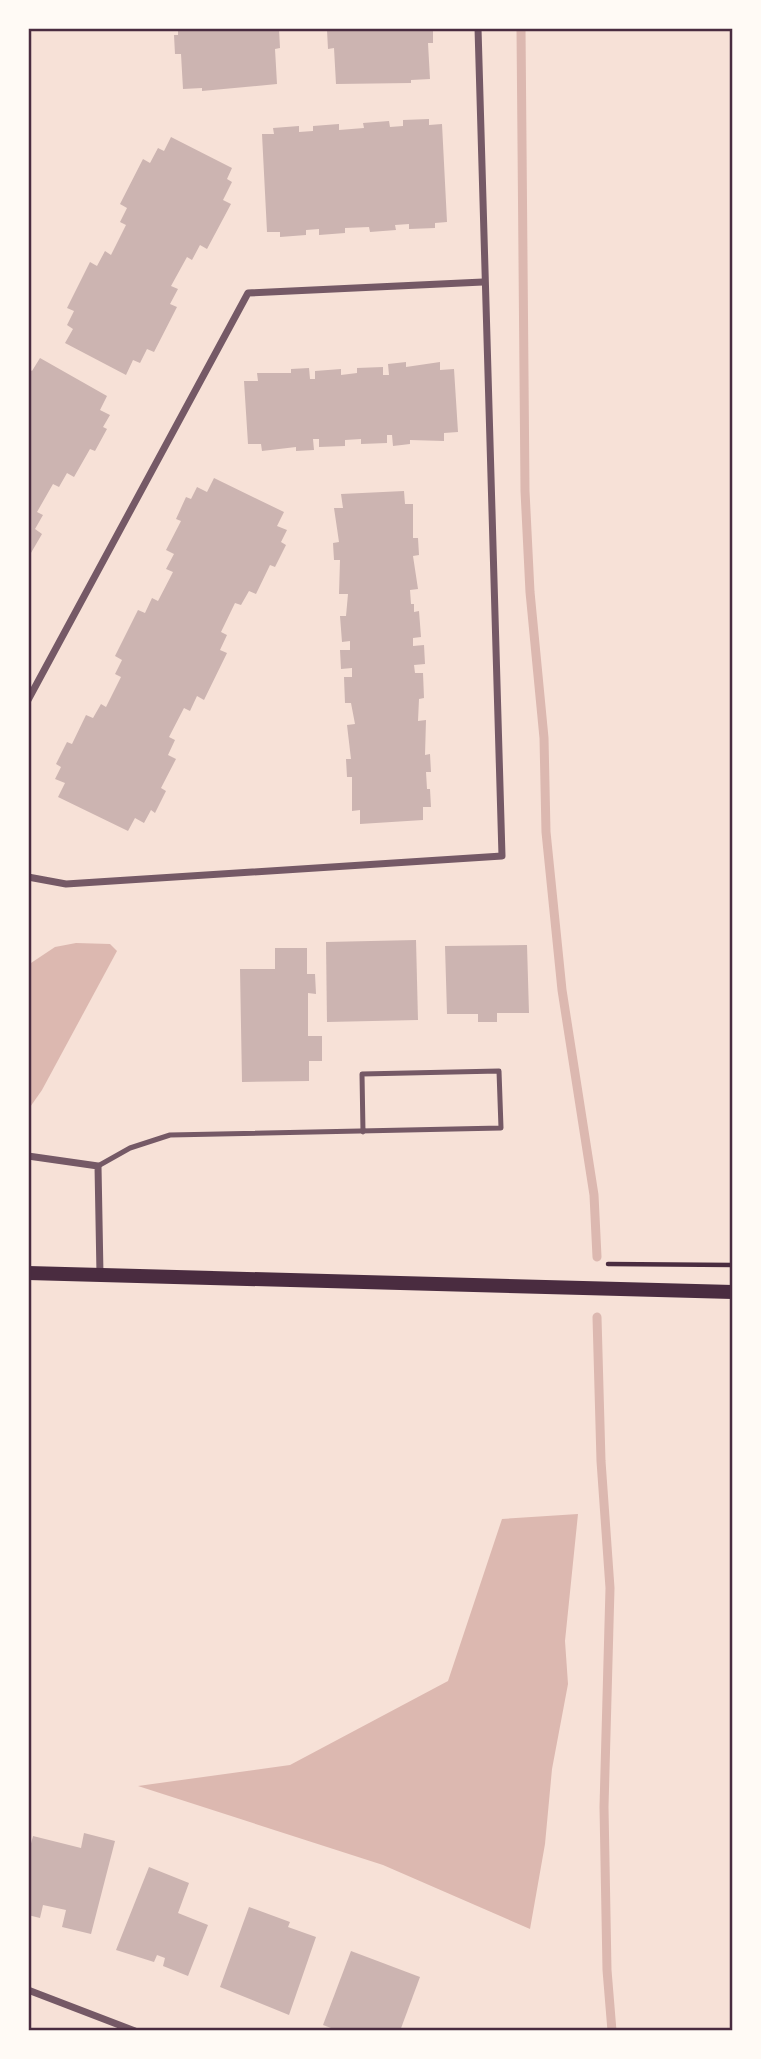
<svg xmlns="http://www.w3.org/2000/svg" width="761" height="2059" font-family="Barlow,sans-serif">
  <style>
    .water { fill: #dcb8b0 }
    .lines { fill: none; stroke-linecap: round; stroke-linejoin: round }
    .stream { stroke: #dcb8b0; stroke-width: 9 }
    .building { fill: #ccb4b1 }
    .path { stroke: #4a2c40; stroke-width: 4.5 }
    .service { stroke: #755966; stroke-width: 5 }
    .minor { stroke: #755966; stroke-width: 7 }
    .secondary { stroke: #4a2c40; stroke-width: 14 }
    .neatline { fill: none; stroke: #4a2c40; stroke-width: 2.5 }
  </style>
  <rect width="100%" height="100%" fill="#f7e1d7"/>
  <g class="water">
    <path d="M 76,943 L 110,944 L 117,951 L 42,1090 L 28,1110 L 28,965 L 55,947 Z"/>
    <path d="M 578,1514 L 565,1641 L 568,1684 L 552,1769 L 545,1844 L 530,1929 L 383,1865 L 138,1786 L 290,1765 L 448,1681 L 502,1519 Z"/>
  </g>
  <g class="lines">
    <g class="stream">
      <path d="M 521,28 L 525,491 L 530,592 L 544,738 L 546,832 L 562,990 L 594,1195 L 597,1257"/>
      <path d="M 597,1317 L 601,1461 L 610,1588 L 604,1807 L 607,1970 L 612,2031"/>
    </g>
  </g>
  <g class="building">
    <path d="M 178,28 L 279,29 L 280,48 L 275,49 L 277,84 L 202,91 L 202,88 L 183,89 L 181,54 L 175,54 L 174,35 L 178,35 Z"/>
    <path d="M 331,28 L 433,28 L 433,43 L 428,43 L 430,79 L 411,80 L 411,83 L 336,84 L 334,48 L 328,49 L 327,30 Z"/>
    <path d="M 429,119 L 429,125 L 442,124 L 447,222 L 435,223 L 435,228 L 409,229 L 409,224 L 395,225 L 396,230 L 370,232 L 369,227 L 345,228 L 345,233 L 319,235 L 319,229 L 306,230 L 306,235 L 280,237 L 280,232 L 267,232 L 262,134 L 274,134 L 273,128 L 299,126 L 299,132 L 313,131 L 313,126 L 339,124 L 339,130 L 364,128 L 363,123 L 389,121 L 390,127 L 403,126 L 403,120 Z"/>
    <path d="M 171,137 L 232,168 L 227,179 L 232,182 L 223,200 L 231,204 L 207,249 L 200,245 L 192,260 L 187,257 L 171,286 L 178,289 L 170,304 L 177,307 L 154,352 L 147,349 L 140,363 L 133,360 L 126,375 L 65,343 L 73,329 L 67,325 L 74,311 L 67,308 L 90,262 L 97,266 L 105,251 L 111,255 L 126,225 L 120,222 L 127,208 L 120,204 L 143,159 L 150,163 L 158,148 L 164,151 Z"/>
    <path d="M 40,358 L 107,396 L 100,410 L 110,415 L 103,427 L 107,429 L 95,451 L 90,449 L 74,477 L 67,473 L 59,487 L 53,484 L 37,512 L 43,515 L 35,529 L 42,534 L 28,558 L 28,369 L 32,371 Z"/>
    <path d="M 406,362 L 406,367 L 440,362 L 440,370 L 454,369 L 458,432 L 444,433 L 444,441 L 410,440 L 410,444 L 393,446 L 392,435 L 387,435 L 387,443 L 361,444 L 361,439 L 345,440 L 345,446 L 319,447 L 319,439 L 313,439 L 314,450 L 296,451 L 296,447 L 262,451 L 261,444 L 248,444 L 244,381 L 258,381 L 257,373 L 291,373 L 291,369 L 309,368 L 310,379 L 315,379 L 315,371 L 341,369 L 341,375 L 357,373 L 357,368 L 383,367 L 383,375 L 389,375 L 388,364 Z"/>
    <path d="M 214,478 L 284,512 L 277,526 L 287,530 L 281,542 L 286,545 L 275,567 L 270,565 L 256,594 L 249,591 L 241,605 L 235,603 L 221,632 L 227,635 L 220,650 L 227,653 L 204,700 L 197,696 L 190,711 L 184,708 L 169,737 L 175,740 L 168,755 L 176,759 L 161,788 L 166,791 L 155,813 L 151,810 L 144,823 L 135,818 L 128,831 L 58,797 L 65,783 L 55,779 L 61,767 L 56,764 L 67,742 L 72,744 L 86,715 L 93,718 L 101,704 L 106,707 L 121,677 L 115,674 L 122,660 L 115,656 L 138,610 L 145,613 L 152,598 L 158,601 L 173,572 L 166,569 L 174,554 L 166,550 L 181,521 L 176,519 L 186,497 L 191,499 L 197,487 L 207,492 Z"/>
    <path d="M 404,491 L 405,504 L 413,504 L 413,538 L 418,538 L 419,555 L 413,556 L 418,589 L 410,590 L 411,604 L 414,604 L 414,612 L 419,611 L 421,637 L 413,638 L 413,646 L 424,645 L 425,664 L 414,665 L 415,673 L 423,673 L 424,698 L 419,699 L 418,721 L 426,720 L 425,755 L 430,754 L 431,772 L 426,772 L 427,789 L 430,789 L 431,807 L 423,807 L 423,820 L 360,824 L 360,810 L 352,811 L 352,777 L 347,777 L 346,759 L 351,759 L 347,725 L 355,724 L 351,703 L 345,703 L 344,677 L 352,677 L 352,668 L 341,669 L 340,650 L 350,650 L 350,641 L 342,642 L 340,616 L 346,616 L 348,594 L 339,594 L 340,560 L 334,560 L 333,543 L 339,542 L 334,508 L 343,508 L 341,494 Z"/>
    <path d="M 416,940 L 418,1020 L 327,1022 L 326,942 Z"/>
    <path d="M 527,945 L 529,1013 L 497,1013 L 497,1022 L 478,1022 L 478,1014 L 447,1014 L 445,946 Z"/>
    <path d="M 275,948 L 307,948 L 307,974 L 315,974 L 316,994 L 308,993 L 308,1036 L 322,1036 L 322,1061 L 309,1061 L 309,1081 L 242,1082 L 240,969 L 275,969 Z"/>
    <path d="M 84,1833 L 115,1841 L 91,1934 L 62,1927 L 66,1910 L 43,1905 L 40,1918 L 28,1915 L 28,1855 L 33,1836 L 81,1848 Z"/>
    <path d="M 149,1867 L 189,1883 L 178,1913 L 208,1925 L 188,1976 L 163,1966 L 165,1958 L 157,1955 L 154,1962 L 116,1950 Z"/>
    <path d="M 249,1907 L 290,1922 L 288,1927 L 316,1937 L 289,2015 L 220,1987 Z"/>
    <path d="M 351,1951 L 420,1977 L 400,2031 L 339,2031 L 323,2025 Z"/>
  </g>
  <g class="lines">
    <path class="path" d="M 608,1264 L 733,1265"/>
    <path class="service" d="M 98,1166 L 130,1148 L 170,1135 L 501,1128 L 499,1071 L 362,1074 L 363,1132"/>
    <g class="minor">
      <path d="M 28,700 L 248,293 L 483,282"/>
      <path d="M 28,877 L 66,884 L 502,856 L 478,28"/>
      <path d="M 28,1156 L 98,1166 L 100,1274"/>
      <path d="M 28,1990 L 135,2031"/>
    </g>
    <path class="secondary" d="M 28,1273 L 733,1292"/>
  </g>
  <rect width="761" height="2059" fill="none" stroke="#fffaf5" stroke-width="60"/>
  <rect x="30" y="30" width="701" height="1999" class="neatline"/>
</svg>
